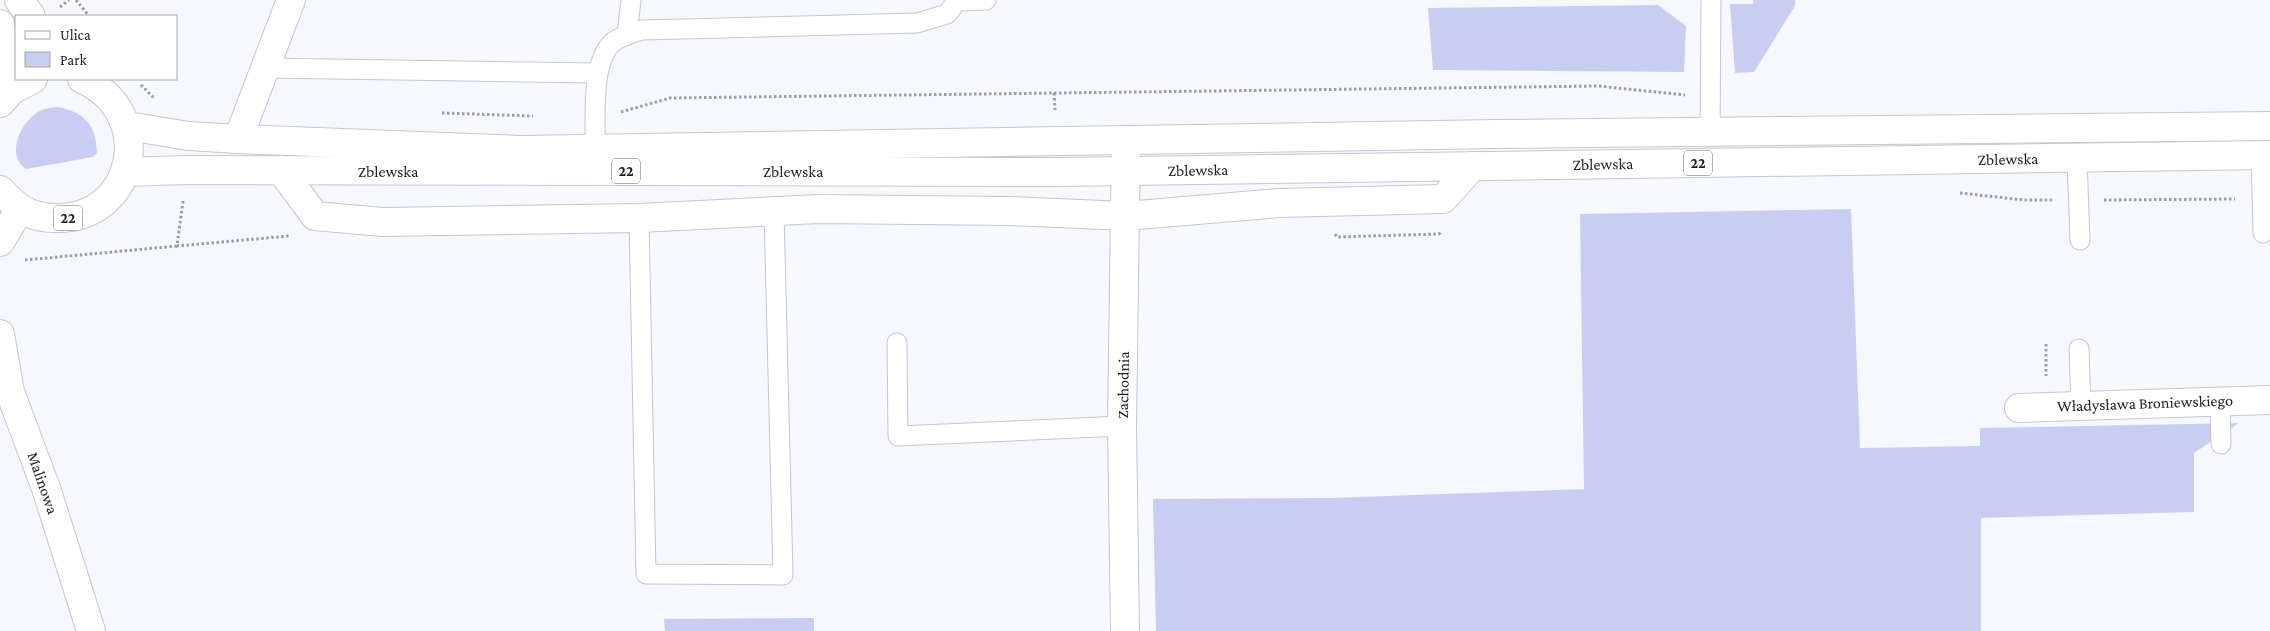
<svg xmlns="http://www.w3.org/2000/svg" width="2270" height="631" font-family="'Crimson Pro',serif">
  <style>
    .green { fill: #c7cef1 }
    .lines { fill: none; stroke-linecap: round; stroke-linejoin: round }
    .service-casing { stroke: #c4c6cf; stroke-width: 21 }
    .minor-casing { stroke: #c4c6cf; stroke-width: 30 }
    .tertiary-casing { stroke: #c4c6cf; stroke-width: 30 }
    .primary-casing { stroke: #c4c6cf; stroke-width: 30 }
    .path { stroke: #9c9da1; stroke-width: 3; stroke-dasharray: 2.5 2.5; stroke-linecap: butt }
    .service { stroke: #fff; stroke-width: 19 }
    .minor { stroke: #fff; stroke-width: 28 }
    .tertiary { stroke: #fff; stroke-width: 28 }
    .primary { stroke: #fff; stroke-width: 28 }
    .labels { text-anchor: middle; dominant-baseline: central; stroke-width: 4; stroke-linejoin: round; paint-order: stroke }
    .shield { fill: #fff; stroke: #626365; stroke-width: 1 }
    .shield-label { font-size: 15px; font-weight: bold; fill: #1f2023 }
    .street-label { font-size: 16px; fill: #1f2023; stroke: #fff }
  </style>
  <rect width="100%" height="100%" fill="#f7f8fe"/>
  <g class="green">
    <path d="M 1753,0 L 1795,0 L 1795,6 L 1754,72 L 1735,73 L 1730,4 L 1753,4 Z"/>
    <path d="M 1658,5 L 1686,26 L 1684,72 L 1433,70 L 1428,8 Z"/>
    <path d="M 57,107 C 85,112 96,125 97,153 L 93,157 L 26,169 C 5,155 21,122 38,112 C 44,108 50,108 57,107 Z"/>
    <path d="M 1851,209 L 1860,448 L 1980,446 L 1980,428 L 2239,423 L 2194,453 L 2194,512 L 1981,518 L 1981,631 L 1156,631 L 1153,499 L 1331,498 L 1584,489 L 1580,214 Z"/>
    <path d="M 814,618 L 814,631 L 665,631 L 664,619 Z"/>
  </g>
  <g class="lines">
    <g class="service-casing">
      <g id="service">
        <path d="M 958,1 L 986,0"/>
        <path d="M 627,35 L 631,0"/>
        <path d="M 266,68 L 597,73"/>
        <path d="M 1710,133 L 1711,0"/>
        <path d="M 595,149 C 596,119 590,63 613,42 C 621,36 632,33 642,30 L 917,23 L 947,14 L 958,0"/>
        <path d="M 2261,155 L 2263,233"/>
        <path d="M 2077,158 L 2080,240"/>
        <path d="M 639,218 L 646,574 L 783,575 L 774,211"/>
        <path d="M 897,343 L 898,436 L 1122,426"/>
        <path d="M 2079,349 L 2081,405"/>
        <path d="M 2220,400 L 2221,444"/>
      </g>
    </g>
    <g class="minor-casing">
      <g id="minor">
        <path d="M 238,139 L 291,0"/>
        <path d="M 281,170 L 315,216 L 382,222 L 639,218 L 818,209 L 1009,211 L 1126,216 L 1279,203 L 1443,199 L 1473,166"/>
        <path d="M 0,242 L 20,209"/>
        <path d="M 0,334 L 10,392 L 47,491 L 91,631"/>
        <path d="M 2019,408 L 2270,400"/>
        <path d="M 1125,631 L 1122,426 L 1126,140"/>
      </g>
    </g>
    <g class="tertiary-casing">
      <g id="tertiary">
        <path d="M 19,0 L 31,16"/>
        <path d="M 0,24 L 12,90"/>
      </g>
    </g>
    <g class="primary-casing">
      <g id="primary">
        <path d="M 0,103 L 12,90 L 33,79"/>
        <path d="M 127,126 L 189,136 L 238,139 L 520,150 L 1496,134 L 2270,126"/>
        <path d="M 125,172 L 186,170 L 1056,172 L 2270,155"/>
        <path d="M 0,190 C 6,196 13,203 20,208 C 30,215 44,218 56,218 C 137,219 157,112 82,79"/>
      </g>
    </g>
    <g class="path">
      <path d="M 76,0 L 89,16"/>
      <path d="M 60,7 L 69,0"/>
      <path d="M 141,85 L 154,98"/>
      <path d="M 1054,93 L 1055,110"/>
      <path d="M 621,112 L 670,98 L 1598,86 L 1685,95"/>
      <path d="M 442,113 L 533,116"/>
      <path d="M 1960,193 L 2024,200 L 2053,200"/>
      <path d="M 2104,200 L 2235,199"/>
      <path d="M 183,201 L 177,246 L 289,236"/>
      <path d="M 1335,234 L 1337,237 L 1439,234 L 1441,231"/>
      <path d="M 25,260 L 177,246"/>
      <path d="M 2046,344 L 2046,376"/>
    </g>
    <use href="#service" class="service"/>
    <use href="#minor" class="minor"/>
    <use href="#tertiary" class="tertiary"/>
    <use href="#primary" class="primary"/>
  </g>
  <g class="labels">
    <g class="shield">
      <rect x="1684" y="150.5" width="28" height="25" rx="4"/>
      <rect x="612" y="158.5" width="28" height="25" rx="4"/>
      <rect x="54" y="205.5" width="28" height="25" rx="4"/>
    </g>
    <g class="shield-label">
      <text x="1698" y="163">22</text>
      <text x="626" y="171">22</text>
      <text x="68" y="218">22</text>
    </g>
    <g class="street-label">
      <text transform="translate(2008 159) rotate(-1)">Zblewska</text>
      <text transform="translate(1603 164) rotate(-1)">Zblewska</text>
      <text transform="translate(1198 170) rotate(-1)">Zblewska</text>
      <text x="388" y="171">Zblewska</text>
      <text x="793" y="171">Zblewska</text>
      <text transform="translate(1123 385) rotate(-89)">Zachodnia</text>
      <text transform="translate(2145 403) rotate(-2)">Władysława Broniewskiego</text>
      <text transform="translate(43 483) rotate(71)">Malinowa</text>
    </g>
  </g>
  <rect x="15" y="15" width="162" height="65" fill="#ffffff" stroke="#a5a6a7"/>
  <rect x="25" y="31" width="25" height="8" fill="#ffffff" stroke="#a5a6a7"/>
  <text x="60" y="40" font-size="15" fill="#1f2023">Ulica</text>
  <rect x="25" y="52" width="25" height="15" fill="#c7cef1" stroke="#a5a6a7"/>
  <text x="60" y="65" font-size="15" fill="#1f2023">Park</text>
</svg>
